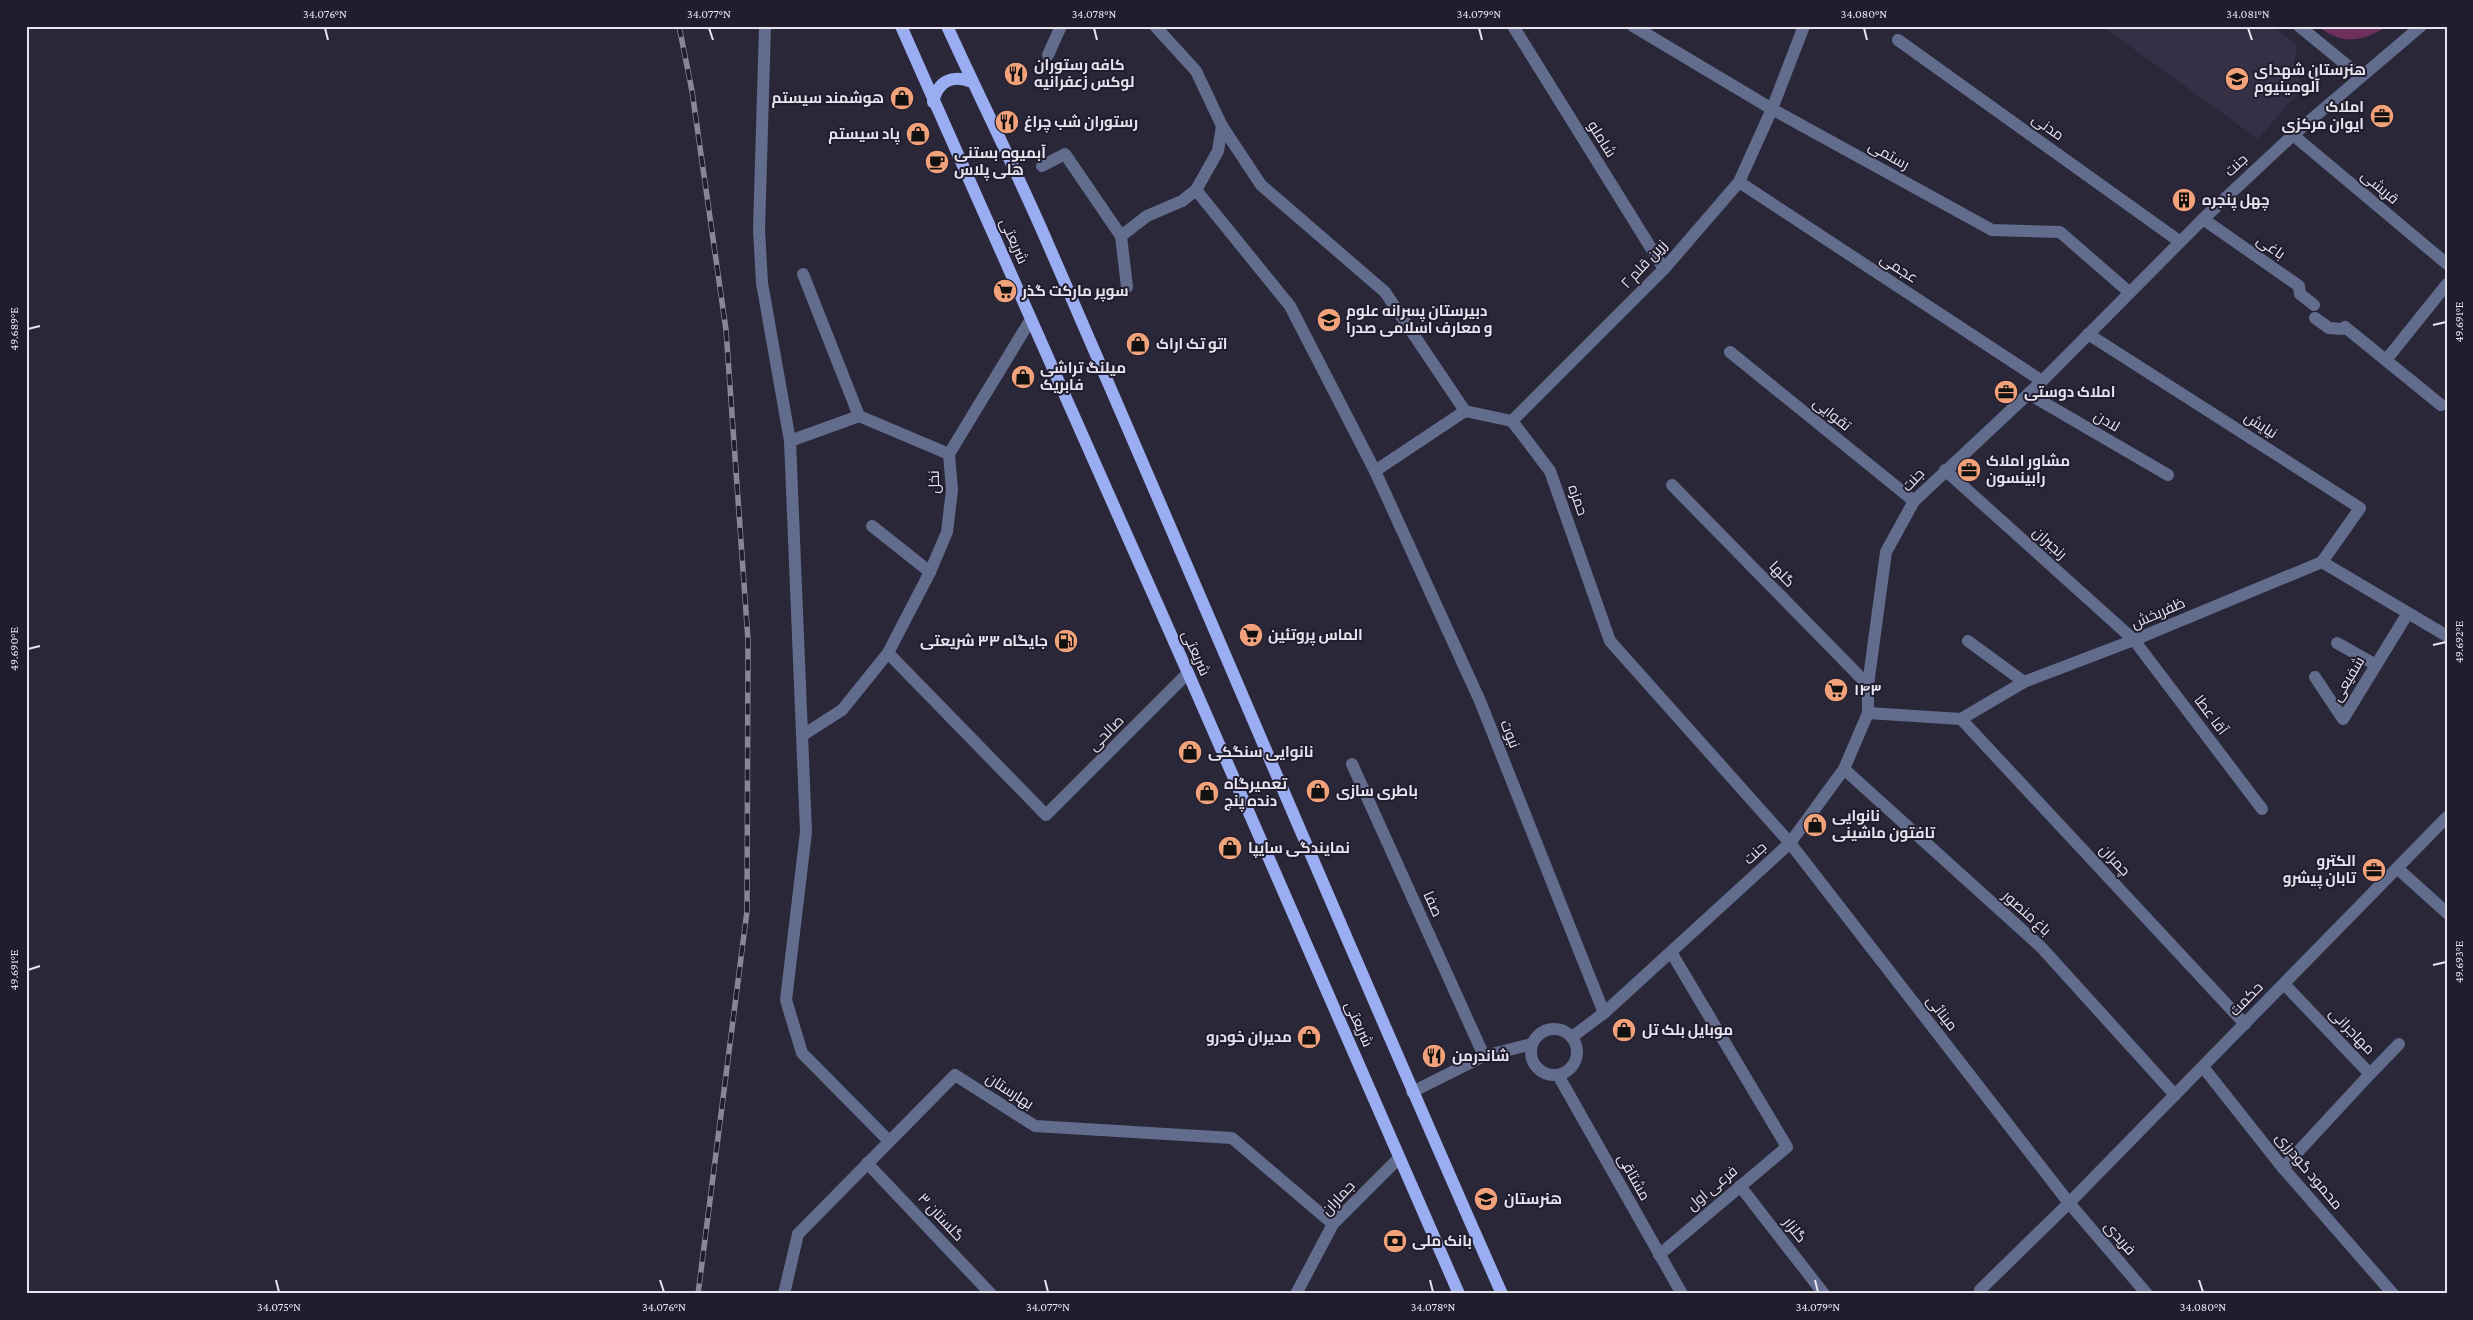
<svg xmlns="http://www.w3.org/2000/svg" width="2473" height="1320" font-family="'Crimson Pro',Cairo,serif">
  <style>
    .built { fill: #353046 }
    .green { fill: #6f2f5d }
    .lines { fill: none; stroke-linecap: round; stroke-linejoin: round }
    .minor { stroke: #626c8d; stroke-width: 12 }
    .major { stroke: #9aadf2; stroke-width: 12 }
    .rail-casing { stroke: #8a8795; stroke-width: 5.5 }
    .rail { stroke: #211d2e; stroke-width: 4; stroke-dasharray: 11; stroke-linecap: butt }
    .ticks { fill: none; stroke: #e6e4ef; stroke-width: 2 }
    .labels { text-anchor: middle; dominant-baseline: central; stroke-width: 4; stroke-linejoin: round; paint-order: stroke }
    .poi-label { font-size: 15px; font-weight: bold; fill: #e6e4ef; stroke: #211d2e; text-anchor: start }
    .street-label { font-size: 15px; fill: #e6e4ef; stroke: #211d2e }
    .neatline { fill: none; stroke: #e6e4ef; stroke-width: 2 }
    .ticks-label { font-size: 12px; text-anchor: middle; fill: #e6e4ef }
  </style>
  <rect width="100%" height="100%" fill="#2a2738"/>
  <path class="built" d="M 2102,26 L 2273,26 L 2297,45 L 2293,72 L 2304,86 L 2258,139 Z"/>
  <path class="green" d="M 2318,26 L 2387,26 C 2363,42 2342,46 2318,26 Z"/>
  <g class="lines">
    <g class="minor">
      <path d="M 765,26 L 759,230 L 762,283 L 790,441 L 806,832 L 786,1000 L 802,1053 L 889,1141"/>
      <path d="M 1155,26 L 1196,71 L 1222,126 L 1261,185 L 1385,292 L 1465,411 L 1512,421 L 1550,471 L 1610,641 L 1790,843 L 2069,1203 L 2147,1294"/>
      <path d="M 1513,26 L 1664,269"/>
      <path d="M 1633,26 L 1772,109 L 1992,230 L 2060,232 L 2129,292"/>
      <path d="M 2299,26 L 2360,76"/>
      <path d="M 1898,40 L 2179,241"/>
      <path d="M 1048,55 L 1061,26"/>
      <path d="M 2293,135 L 2447,264"/>
      <path d="M 1042,166 L 1065,154 L 1121,236 L 1147,216 L 1182,201 L 1196,190 L 1218,151 L 1222,126"/>
      <path d="M 1739,182 L 2042,381"/>
      <path d="M 1196,190 L 1290,306 L 1375,471 L 1480,701 L 1604,1013"/>
      <path d="M 2203,219 L 2299,286 L 2300,294 L 2314,305"/>
      <path d="M 1121,236 L 1127,287"/>
      <path d="M 803,274 L 859,416"/>
      <path d="M 2315,318 L 2329,328 L 2342,329 L 2345,327 L 2441,405"/>
      <path d="M 2088,334 L 2360,508 L 2322,562"/>
      <path d="M 1730,352 L 1914,501"/>
      <path d="M 2386,360 L 2447,284"/>
      <path d="M 2029,394 L 2168,475"/>
      <path d="M 1512,421 L 1664,269 L 1739,182 L 1772,109 L 1804,26"/>
      <path d="M 790,441 L 859,416 L 949,454"/>
      <path d="M 1945,470 L 2134,640 L 2262,809"/>
      <path d="M 1375,471 L 1465,411"/>
      <path d="M 1672,485 L 1868,685"/>
      <path d="M 872,526 L 930,572"/>
      <path d="M 1968,641 L 2024,682"/>
      <path d="M 2337,643 L 2376,665"/>
      <path d="M 888,653 L 1046,815 L 1188,673"/>
      <path d="M 2315,677 L 2343,719 L 2408,613"/>
      <path d="M 1868,713 L 1961,719 L 2024,682 L 2134,640 L 2322,562 L 2447,636"/>
      <path d="M 1961,719 L 2245,1024"/>
      <path d="M 803,735 L 842,710 L 888,653 L 930,572 L 947,532 L 952,490 L 949,454 L 1031,319"/>
      <path d="M 1352,764 L 1484,1056"/>
      <path d="M 1844,769 L 2041,947 L 2175,1095"/>
      <path d="M 2397,868 L 2447,913"/>
      <circle cx="1554" cy="1052" r="23"/>
      <path d="M 1572,1037 L 1604,1013 L 1790,843 L 1844,769 L 1868,713 L 1868,685 L 1886,552 L 1914,501 L 2042,381 L 2203,219 L 2293,135 L 2421,26"/>
      <path d="M 2203,1067 L 2283,1168 L 2393,1294"/>
      <path d="M 2370,1074 L 2399,1044"/>
      <path d="M 1558,1075 L 1682,1294"/>
      <path d="M 1412,1092 L 1484,1056 L 1532,1044"/>
      <path d="M 867,1163 L 991,1294"/>
      <path d="M 2283,1168 L 2370,1074 L 2284,984"/>
      <path d="M 1740,1186 L 1824,1294"/>
      <path d="M 1659,1255 L 1787,1147 L 1671,952"/>
      <path d="M 1980,1290 L 2069,1203 L 2447,817"/>
      <path d="M 784,1294 L 798,1234 L 955,1075 L 1035,1126 L 1232,1138 L 1333,1224"/>
      <path d="M 1296,1294 L 1333,1224 L 1399,1158"/>
    </g>
    <g class="major">
      <path d="M 901,26 L 1188,673 L 1459,1294"/>
      <path d="M 947,26 C 978,94 1011,160 1041,228 C 1196,583 1345,940 1502,1294"/>
      <path d="M 933,102 C 938,81 952,74 972,82"/>
    </g>
    <g class="rail-casing">
      <path id="rail" d="M 679,26 L 692,91 L 726,330 L 748,640 L 747,911 L 698,1294"/>
    </g>
    <use href="#rail" class="rail"/>
  </g>
  <path class="ticks" d="M 325,28 L 328,40M 709,28 L 713,40M 1094,28 L 1097,40M 1479,28 L 1482,40M 1864,28 L 1867,40M 2248,28 L 2252,40M 2433,325 L 2446,322M 28,329 L 40,326M 2433,645 L 2446,642M 28,649 L 40,646M 2433,965 L 2446,962M 28,970 L 40,966M 276,1280 L 279,1292M 660,1280 L 664,1292M 1045,1280 L 1048,1292M 1430,1280 L 1433,1292M 1815,1280 L 1818,1292M 2199,1280 L 2203,1292"/>
  <defs>
    <g id="restaurant-disc" transform="scale(1.25)"><circle r="9.5" fill="#f1a27b" stroke="#211d2e"/><path d="M-5-6h1v4h1v-4h1v4h1v-4h1v5L-1.5 .5V6h-2V.5L-5-1ZM5-6V6H3V1.5H1.5Q1.5-4 5-6Z" fill="#111"/></g>
    <g id="school-disc" transform="scale(1.25)"><circle r="9.5" fill="#f1a27b" stroke="#211d2e"/><path d="M0-5L7-2L0 1L-7-2ZM-4 1L0 2.5L4 1V4Q0 6-4 4Z" fill="#111"/></g>
    <g id="shop-disc" transform="scale(1.25)"><circle r="9.5" fill="#f1a27b" stroke="#211d2e"/><path d="M-5-2.5h2.3a2.7 3.5 0 0 1 5.4 0H5L5.5 6h-11ZM-1.5-2.5h3a1.5 2.3 0 0 0-3 0Z" fill="#111"/></g>
    <g id="office-disc" transform="scale(1.25)"><circle r="9.5" fill="#f1a27b" stroke="#211d2e"/><path d="M-6-3h4V-5.5h4V-3h4V5H-6ZM-1-4.5V-3h2v-1.5ZM-6 0V1H6V0Z" fill="#111"/></g>
    <g id="cafe-disc" transform="scale(1.25)"><circle r="9.5" fill="#f1a27b" stroke="#211d2e"/><path d="M-5.5-4.5H6V0H3Q3 3.5 0 3.5H-2.5Q-5.5 3.5-5.5 0ZM3-3.2v2h1.7v-2ZM-6 4.5H4V6H-6Z" fill="#111"/></g>
    <g id="building-disc" transform="scale(1.25)"><circle r="9.5" fill="#f1a27b" stroke="#211d2e"/><path d="M-4-6H4V6H1V3H-1V6H-4ZM-2.5-4.3h1.7v1.8h-1.7ZM.8-4.3h1.7v1.8H.8ZM-2.5-1h1.7V.8h-1.7ZM.8-1h1.7V.8H.8Z" fill="#111"/></g>
    <g id="supermarket-disc" transform="scale(1.25)"><circle r="9.5" fill="#f1a27b" stroke="#211d2e"/><path d="M-6-5.5h2.5l.6 2H6L4.5 2H-2.5L-4.4-4H-6ZM-1.5 3.2a1.3 1.3 0 1 0 .1 0ZM3 3.2a1.3 1.3 0 1 0 .1 0Z" fill="#111"/></g>
    <g id="fuel-disc" transform="scale(1.25)"><circle r="9.5" fill="#f1a27b" stroke="#211d2e"/><path d="M-5.5-6h7V0h2V4h1.3V-2.5L3-4.5l.8-.8L6-3V5H2.5V1h-1V6h-7ZM-4.2-4.7v3.2H.2V-4.7Z" fill="#111"/></g>
    <g id="bank-disc" transform="scale(1.25)"><circle r="9.5" fill="#f1a27b" stroke="#211d2e"/><path d="M-6-4H6V4H-6ZM0-2.3a2.3 2.3 0 1 0 0 4.6a2.3 2.3 0 1 0 0-4.6Z" fill="#111"/></g>
  </defs>
  <g fill-rule="evenodd">
    <use href="#restaurant-disc" x="1016" y="74"/>
    <use href="#school-disc" x="2237" y="79"/>
    <use href="#shop-disc" x="902" y="98"/>
    <use href="#office-disc" x="2382" y="116"/>
    <use href="#restaurant-disc" x="1007" y="122"/>
    <use href="#shop-disc" x="918" y="134"/>
    <use href="#cafe-disc" x="937" y="162"/>
    <use href="#building-disc" x="2184" y="200"/>
    <use href="#supermarket-disc" x="1005" y="291"/>
    <use href="#school-disc" x="1329" y="320"/>
    <use href="#shop-disc" x="1138" y="344"/>
    <use href="#shop-disc" x="1023" y="377"/>
    <use href="#office-disc" x="2006" y="392"/>
    <use href="#office-disc" x="1969" y="470"/>
    <use href="#supermarket-disc" x="1251" y="635"/>
    <use href="#fuel-disc" x="1066" y="641"/>
    <use href="#supermarket-disc" x="1836" y="690"/>
    <use href="#shop-disc" x="1190" y="752"/>
    <use href="#shop-disc" x="1318" y="791"/>
    <use href="#shop-disc" x="1207" y="793"/>
    <use href="#shop-disc" x="1815" y="825"/>
    <use href="#shop-disc" x="1230" y="848"/>
    <use href="#office-disc" x="2374" y="870"/>
    <use href="#shop-disc" x="1624" y="1030"/>
    <use href="#shop-disc" x="1309" y="1037"/>
    <use href="#restaurant-disc" x="1434" y="1056"/>
    <use href="#school-disc" x="1486" y="1199"/>
    <use href="#bank-disc" x="1395" y="1241"/>
  </g>
  <g class="labels">
    <g class="poi-label">
      <text x="1034" y="65">کافه رستوران<tspan x="1034" dy="17">لوکس زعفرانیه</tspan></text>
      <text x="2254" y="70">هنرستان شهدای<tspan x="2254" dy="17">آلومینیوم</tspan></text>
      <text x="884" y="98" text-anchor="end">هوشمند سیستم</text>
      <text x="2364" y="107" text-anchor="end">املاک<tspan x="2364" dy="17">ایوان مرکزی</tspan></text>
      <text x="1024" y="122">رستوران شب چراغ</text>
      <text x="900" y="134" text-anchor="end">پاد سیستم</text>
      <text x="954" y="153">آبمیوه بستنی<tspan x="954" dy="17">هلی پلاس</tspan></text>
      <text x="2202" y="200">چهل پنجره</text>
      <text x="1022" y="291">سوپر مارکت گذر</text>
      <text x="1346" y="311">دبیرستان پسرانه علوم<tspan x="1346" dy="17">و معارف اسلامی صدرا</tspan></text>
      <text x="1156" y="344">اتو تک اراک</text>
      <text x="1040" y="368">میلنگ تراشی<tspan x="1040" dy="17">فابریک</tspan></text>
      <text x="2024" y="392">املاک دوستی</text>
      <text x="1986" y="461">مشاور املاک<tspan x="1986" dy="17">رابینسون</tspan></text>
      <text x="1268" y="635">الماس پروتئین</text>
      <text x="1048" y="641" text-anchor="end">جایگاه ۳۳ شریعتی</text>
      <text x="1854" y="690">۱۴۳</text>
      <text x="1208" y="752">نانوایی سنگکی</text>
      <text x="1224" y="784">تعمیرگاه<tspan x="1224" dy="17">دنده پنج</tspan></text>
      <text x="1336" y="791">باطری سازی</text>
      <text x="1832" y="816">نانوایی<tspan x="1832" dy="17">تافتون ماشینی</tspan></text>
      <text x="1248" y="848">نمایندگی سایپا</text>
      <text x="2356" y="861" text-anchor="end">الکترو<tspan x="2356" dy="17">تابان پیشرو</tspan></text>
      <text x="1642" y="1030">موبایل بلک تل</text>
      <text x="1292" y="1037" text-anchor="end">مدیران خودرو</text>
      <text x="1452" y="1056">شاندرمن</text>
      <text x="1504" y="1199">هنرستان</text>
      <text x="1412" y="1241">بانک ملی</text>
    </g>
    <g class="street-label">
      <text transform="translate(2048 127) rotate(35)">مدنی</text>
      <text transform="translate(1602 139) rotate(58)">شاملو</text>
      <text transform="translate(1889 155) rotate(29)">رستمی</text>
      <text transform="translate(2236 165) rotate(-43)">جنت</text>
      <text transform="translate(2380 187) rotate(40)">قریشی</text>
      <text transform="translate(1014 241) rotate(66)">شریعتی</text>
      <text transform="translate(2271 247) rotate(35)">باغی</text>
      <text transform="translate(1644 264) rotate(-47)">زرین قلم ۲</text>
      <text transform="translate(1899 268) rotate(33)">عجمی</text>
      <text transform="translate(1832 414) rotate(39)">تقوایی</text>
      <text transform="translate(2107 421) rotate(30)">لادن</text>
      <text transform="translate(2261 425) rotate(33)">نیایش</text>
      <text transform="translate(1913 480) rotate(-47)">جنت</text>
      <text transform="translate(934 482) rotate(-91)">نخل</text>
      <text transform="translate(1578 500) rotate(71)">حمزه</text>
      <text transform="translate(2050 543) rotate(42)">رنجبران</text>
      <text transform="translate(1782 574) rotate(46)">گلها</text>
      <text transform="translate(2158 613) rotate(-23)">ظفربخش</text>
      <text transform="translate(1196 653) rotate(66)">شریعتی</text>
      <text transform="translate(2348 679) rotate(-59)">شفیعی</text>
      <text transform="translate(2211 715) rotate(53)">آقا عطا</text>
      <text transform="translate(1106 733) rotate(-45)">صالحی</text>
      <text transform="translate(1510 734) rotate(68)">نبوت</text>
      <text transform="translate(1755 853) rotate(-43)">جنت</text>
      <text transform="translate(2115 860) rotate(47)">چمران</text>
      <text transform="translate(1433 904) rotate(66)">صفا</text>
      <text transform="translate(2027 913) rotate(42)">باغ منصور</text>
      <text transform="translate(2246 999) rotate(-46)">حکمت</text>
      <text transform="translate(1942 1013) rotate(52)">مینائی</text>
      <text transform="translate(1359 1024) rotate(66)">شریعتی</text>
      <text transform="translate(2352 1031) rotate(46)">مهاجرانی</text>
      <text transform="translate(1010 1091) rotate(33)">بهارستان</text>
      <text transform="translate(2309 1171) rotate(50)">محمود گودرزی</text>
      <text transform="translate(1634 1177) rotate(61)">مشتاقی</text>
      <text transform="translate(1712 1188) rotate(-40)">فرعی اول</text>
      <text transform="translate(1338 1198) rotate(-47)">جماران</text>
      <text transform="translate(941 1217) rotate(47)">گلستان ۳</text>
      <text transform="translate(1795 1230) rotate(52)">گلزار</text>
      <text transform="translate(2120 1238) rotate(49)">فریدی</text>
    </g>
  </g>
  <rect width="2473" height="1320" fill="none" stroke="#211d2e" stroke-width="55"/>
  <rect x="28" y="28" width="2418" height="1264" class="neatline"/>
  <g class="ticks-label">
    <text x="325" y="18">34.076°N</text>
    <text x="709" y="18">34.077°N</text>
    <text x="1094" y="18">34.078°N</text>
    <text x="1479" y="18">34.079°N</text>
    <text x="1864" y="18">34.080°N</text>
    <text x="2248" y="18">34.081°N</text>
    <text transform="translate(2459 322) rotate(-90)" y="4">49.691°E</text>
    <text transform="translate(14 329) rotate(-90)" y="4">49.689°E</text>
    <text transform="translate(2459 642) rotate(-90)" y="4">49.692°E</text>
    <text transform="translate(14 649) rotate(-90)" y="4">49.690°E</text>
    <text transform="translate(2459 962) rotate(-90)" y="4">49.693°E</text>
    <text transform="translate(14 970) rotate(-90)" y="4">49.691°E</text>
    <text x="279" y="1311">34.075°N</text>
    <text x="664" y="1311">34.076°N</text>
    <text x="1048" y="1311">34.077°N</text>
    <text x="1433" y="1311">34.078°N</text>
    <text x="1818" y="1311">34.079°N</text>
    <text x="2203" y="1311">34.080°N</text>
  </g>
</svg>
